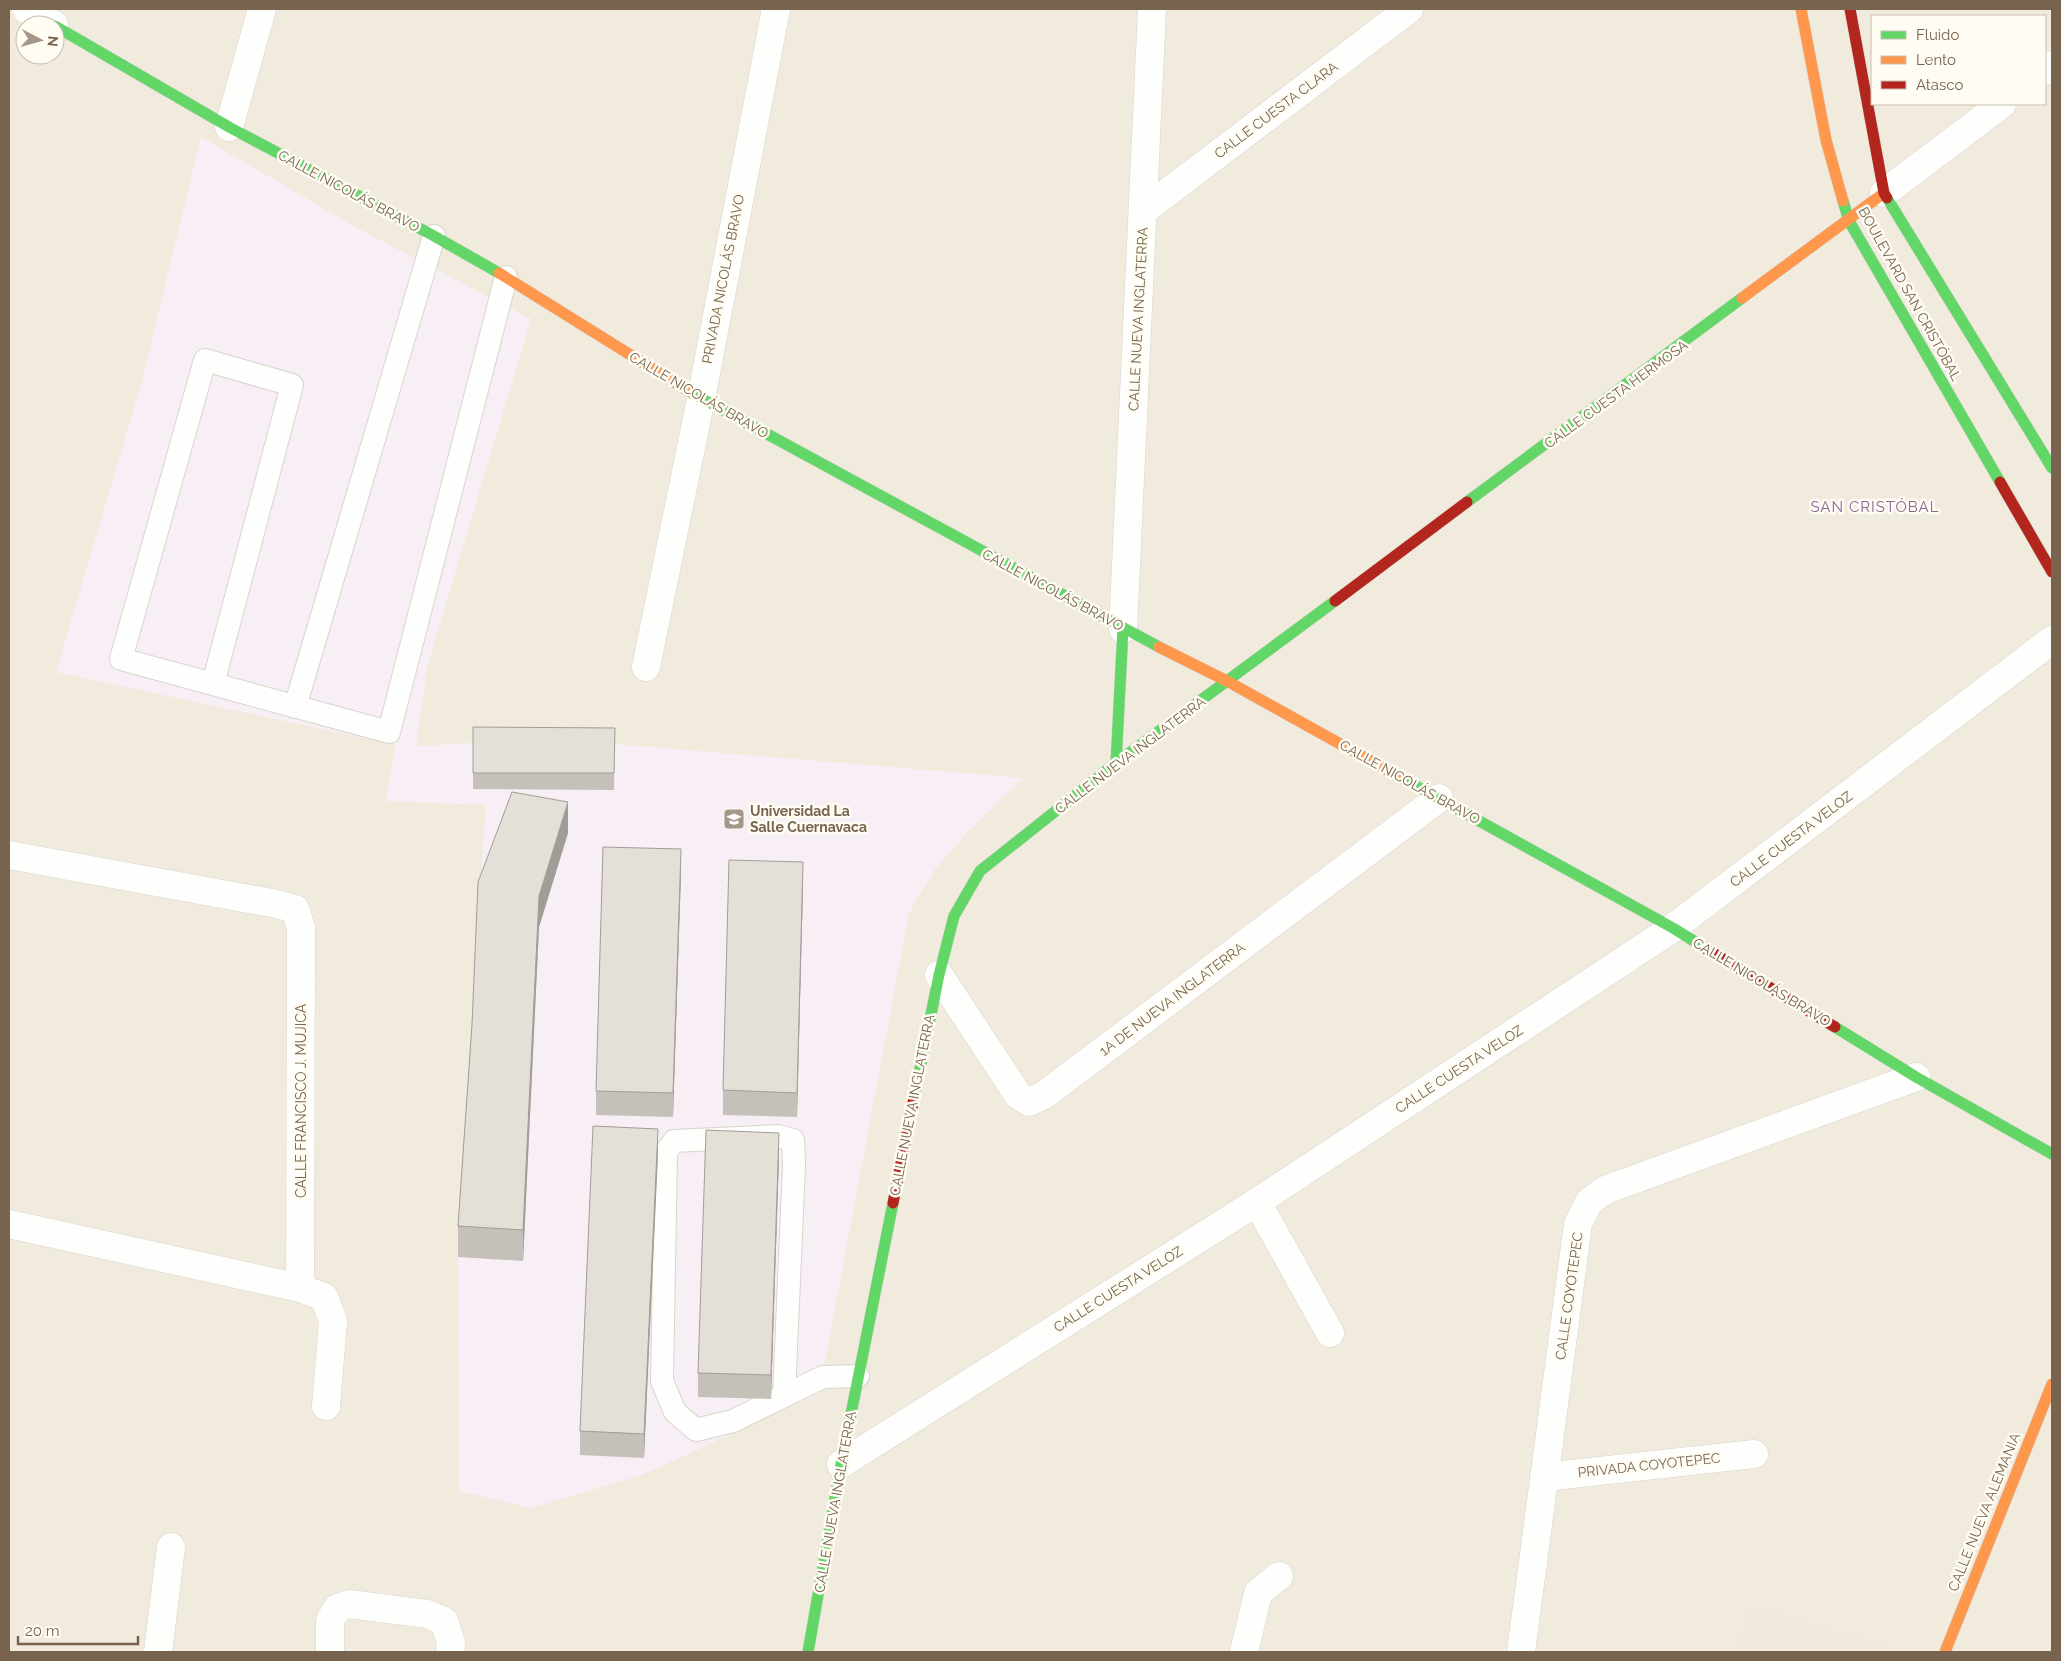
<svg xmlns="http://www.w3.org/2000/svg" width="2061" height="1661" font-family="Raleway,sans-serif">
  <style>
    .residential { fill: #f1ebde; fill-rule: evenodd }
    .commercial { fill: #f2e9de }
    .education { fill: #f7eff5 }
    .lines { fill: none; stroke-linecap: round; stroke-linejoin: round }
    .lane-casing { stroke: #d8d4cd; stroke-width: 24 }
    .street-casing { stroke: #d8d4cd; stroke-width: 29 }
    .fast-casing { stroke: #d7d3ca; stroke-width: 12 }
    .slow-casing { stroke: #d7d3ca; stroke-width: 12 }
    .jam-casing { stroke: #d7d3ca; stroke-width: 12 }
    .lane { stroke: #fefefd; stroke-width: 22 }
    .street { stroke: #fefefd; stroke-width: 28 }
    .fast { stroke: #63d668; stroke-width: 11 }
    .slow { stroke: #ff974d; stroke-width: 11 }
    .jam { stroke: #b3261e; stroke-width: 11 }
    .wall { fill: #c5c1b9 }
    .shaded-wall { fill: #a09d96 }
    .building { fill: #e5e0d7; stroke: #a09d96 }
    .labels { text-anchor: middle; dominant-baseline: central; stroke-width: 5; stroke-linejoin: round; paint-order: stroke }
    .street-label { font-size: 14px; fill: #78644e; stroke: #fefcf3 }
    .poi-label { font-size: 14px; font-weight: bold; fill: #78644e; stroke: #fefcf3; text-anchor: start }
    .neighbourhood-label { font-size: 15px; letter-spacing: 1px; fill: #8c6693; stroke: #fefcf3 }
  </style>
  <rect width="100%" height="100%" fill="#f8f7f0"/>
  <path class="residential" d="M 9,9 L 2052,9 L 2052,1652 L 9,1652 ZM 1872,16 L 2045,16 L 2045,104 L 1872,104 ZM 25,25 L 55,25 L 55,55 L 25,55 Z"/>
  <path class="commercial" d="M 1751,1604 L 1890,1646 L 1887,1652 L 1735,1652 Z"/>
  <path class="education" d="M 201,137 L 359,229 L 531,319 L 427,667 L 416,746 L 473,743 L 615,744 L 1023,778 L 967,833 L 935,869 L 909,913 L 819,1394 L 642,1475 L 531,1508 L 459,1491 L 458,1257 L 472,1056 L 478,913 L 486,805 L 386,801 L 396,745 L 56,672 L 142,381 Z"/>
  <g class="lines">
    <g class="lane-casing">
      <g id="lane">
        <path d="M 213,684 L 292,385 L 205,360 L 121,659 L 389,732 L 506,277"/>
        <path d="M 295,707 L 434,236"/>
        <path d="M 784,1395 L 794,1165 L 793,1140 L 778,1136 L 674,1141 L 666,1152 L 662,1381 L 675,1412 L 696,1430 L 733,1421 L 823,1377 L 858,1376"/>
      </g>
    </g>
    <g class="street-casing">
      <g id="street">
        <path d="M 26,9 L 54,25"/>
        <path d="M 2045,71 L 2052,65"/>
        <path d="M 229,127 L 262,9"/>
        <path d="M 1884,193 L 2002,104"/>
        <path d="M 1143,211 L 1409,9"/>
        <path d="M 1123,629 L 1152,9"/>
        <path d="M 646,667 L 701,399 L 776,9"/>
        <path d="M 9,855 L 277,904 L 295,909 L 301,927 L 300,1288"/>
        <path d="M 939,975 L 1018,1095 L 1029,1102 L 1044,1095 L 1439,798"/>
        <path d="M 1257,1202 L 1330,1333"/>
        <path d="M 9,1224 L 300,1288 L 324,1297 L 333,1321 L 326,1406"/>
        <path d="M 841,1464 L 1257,1202 L 1673,928 L 2052,640"/>
        <path d="M 1544,1477 L 1754,1454"/>
        <path d="M 158,1652 L 171,1547"/>
        <path d="M 330,1652 L 330,1621 L 337,1608 L 349,1604 L 427,1614 L 444,1621 L 451,1642 L 450,1652"/>
        <path d="M 1244,1652 L 1258,1593 L 1279,1576"/>
        <path d="M 1521,1652 L 1578,1224 L 1589,1202 L 1605,1190 L 1916,1077"/>
      </g>
    </g>
    <g class="fast-casing">
      <g id="fast">
        <path d="M 55,26 L 229,127 L 434,236 L 499,273"/>
        <path d="M 1887,198 L 2052,468"/>
        <path d="M 1843,201 L 1849,221 L 2000,482"/>
        <path d="M 690,392 L 1159,647"/>
        <path d="M 1467,502 L 1742,298"/>
        <path d="M 1116,763 L 1123,629"/>
        <path d="M 1396,775 L 1673,928 L 1705,948"/>
        <path d="M 1835,1027 L 1916,1077 L 2052,1154"/>
        <path d="M 915,1093 L 939,975 L 954,916 L 980,871 L 1116,763 L 1335,601"/>
        <path d="M 808,1652 L 841,1464 L 893,1203"/>
      </g>
    </g>
    <g class="slow-casing">
      <g id="slow">
        <path d="M 1801,9 L 1826,140 L 1843,201"/>
        <path d="M 499,273 L 690,392"/>
        <path d="M 1742,298 L 1884,193"/>
        <path d="M 1159,647 L 1227,681 L 1396,775"/>
        <path d="M 1945,1652 L 2052,1384"/>
      </g>
    </g>
    <g class="jam-casing">
      <g id="jam">
        <path d="M 1850,9 L 1884,193 L 1887,198"/>
        <path d="M 2000,482 L 2052,572"/>
        <path d="M 1335,601 L 1467,502"/>
        <path d="M 1705,948 L 1835,1027"/>
        <path d="M 893,1203 L 915,1093"/>
      </g>
    </g>
    <use href="#lane" class="lane"/>
    <use href="#street" class="street"/>
    <use href="#fast" class="fast"/>
    <use href="#slow" class="slow"/>
    <use href="#jam" class="jam"/>
  </g>
  <g class="wall">
    <path d="M 473,727 L 615,728 L 614,790 L 473,789 Z"/>
    <path d="M 568,833 L 539,927 L 523,1261 L 458,1257 L 458,1226 L 472,1025 Z"/>
    <path d="M 681,873 L 673,1117 L 596,1115 L 596,1091 Z"/>
    <path d="M 803,886 L 797,1117 L 723,1115 L 723,1090 Z"/>
    <path d="M 658,1153 L 644,1458 L 580,1455 L 580,1431 Z"/>
    <path d="M 779,1157 L 771,1399 L 698,1397 L 698,1373 Z"/>
  </g>
  <g class="shaded-wall">
    <path d="M 568,802 L 568,833 L 539,927 L 523,1261 L 523,1230 L 539,896 Z"/>
    <path d="M 681,849 L 681,873 L 673,1117 L 673,1093 Z"/>
    <path d="M 803,862 L 803,886 L 797,1117 L 797,1093 Z"/>
    <path d="M 658,1129 L 658,1153 L 644,1458 L 644,1434 Z"/>
    <path d="M 779,1133 L 779,1157 L 771,1399 L 771,1375 Z"/>
  </g>
  <g class="building">
    <path d="M 473,727 L 615,728 L 614,773 L 473,773 Z"/>
    <path d="M 512,792 L 568,802 L 539,896 L 523,1230 L 458,1226 L 472,1025 L 478,882 Z"/>
    <path d="M 603,847 L 681,849 L 673,1093 L 596,1091 Z"/>
    <path d="M 729,860 L 803,862 L 797,1093 L 723,1090 Z"/>
    <path d="M 593,1126 L 658,1129 L 644,1434 L 580,1431 Z"/>
    <path d="M 706,1130 L 779,1133 L 771,1375 L 698,1373 Z"/>
  </g>
  <defs>
    <g id="university-square" transform="scale(1.125)"><rect x="-9" y="-9" width="18" height="18" rx="4" fill="#a59787" stroke="#fefcf3"/><path d="M0-5L7-2L0 1L-7-2ZM-4 1L0 2.5L4 1V4Q0 6-4 4Z" fill="#fff"/></g>
  </defs>
  <g fill-rule="evenodd">
    <use href="#university-square" x="734" y="819"/>
  </g>
  <g class="labels">
    <g class="street-label">
      <text transform="translate(1276 110) rotate(-37)">CALLE CUESTA CLARA</text>
      <text transform="translate(349 191) rotate(28)">CALLE NICOLÁS BRAVO</text>
      <text transform="translate(723 279) rotate(-79)">PRIVADA NICOLÁS BRAVO</text>
      <text transform="translate(1910 294) rotate(61)">BOULEVARD SAN CRISTÓBAL</text>
      <text transform="translate(1138 319) rotate(-87)">CALLE NUEVA INGLATERRA</text>
      <text transform="translate(1616 394) rotate(-36)">CALLE CUESTA HERMOSA</text>
      <text transform="translate(699 395) rotate(30)">CALLE NICOLÁS BRAVO</text>
      <text transform="translate(1053 590) rotate(28)">CALLE NICOLÁS BRAVO</text>
      <text transform="translate(1130 755) rotate(-37)">CALLE NUEVA INGLATERRA</text>
      <text transform="translate(1410 782) rotate(29)">CALLE NICOLÁS BRAVO</text>
      <text transform="translate(1791 839) rotate(-37)">CALLE CUESTA VELOZ</text>
      <text transform="translate(1762 982) rotate(31)">CALLE NICOLÁS BRAVO</text>
      <text transform="translate(1172 999) rotate(-37)">1A DE NUEVA INGLATERRA</text>
      <text transform="translate(1459 1069) rotate(-33)">CALLE CUESTA VELOZ</text>
      <text transform="translate(301 1101) rotate(-90)">CALLE FRANCISCO J. MUJICA</text>
      <text transform="translate(912 1105) rotate(-79)">CALLE NUEVA INGLATERRA</text>
      <text transform="translate(1118 1289) rotate(-32)">CALLE CUESTA VELOZ</text>
      <text transform="translate(1569 1296) rotate(-82)">CALLE COYOTEPEC</text>
      <text transform="translate(1649 1465) rotate(-6)">PRIVADA COYOTEPEC</text>
      <text transform="translate(835 1502) rotate(-80)">CALLE NUEVA INGLATERRA</text>
      <text transform="translate(1984 1512) rotate(-68)">CALLE NUEVA ALEMANIA</text>
    </g>
    <g class="poi-label">
      <text x="750" y="811">Universidad La<tspan x="750" dy="16">Salle Cuernavaca</tspan></text>
    </g>
    <g class="neighbourhood-label">
      <text x="1875" y="507">SAN CRISTÓBAL</text>
    </g>
  </g>
  <rect width="2061" height="1661" fill="none" stroke="#78644e" stroke-width="20"/>
  <rect x="1871" y="15" width="175" height="90" fill="#fefcf3" stroke="#c8bfb1"/>
  <rect x="1881" y="31" width="25" height="8" fill="#63d668" stroke="#c8bfb1"/>
  <text x="1916" y="40" font-size="15" fill="#78644e">Fluido</text>
  <rect x="1881" y="56" width="25" height="8" fill="#ff974d" stroke="#c8bfb1"/>
  <text x="1916" y="65" font-size="15" fill="#78644e">Lento</text>
  <rect x="1881" y="81" width="25" height="8" fill="#b3261e" stroke="#c8bfb1"/>
  <text x="1916" y="90" font-size="15" fill="#78644e">Atasco</text>
  <g transform="translate(40 40) rotate(96)"><circle r="24" fill="#fefcf3" stroke="#c8bfb1"/>
  <path d="M0-4L9 19L0 12L-9 19Z" fill="#a59787"/>
  <text y="-8" font-size="14" font-weight="bold" text-anchor="middle" fill="#78644e">N</text>
  </g>
  <path d="M18 1636v8h120v-8" fill="none" stroke="#78644e" stroke-width="2.5"/>
  <text x="25" y="1636" font-size="15" fill="#78644e" stroke="#fefcf3" stroke-width="4" paint-order="stroke">20 m</text>
</svg>
